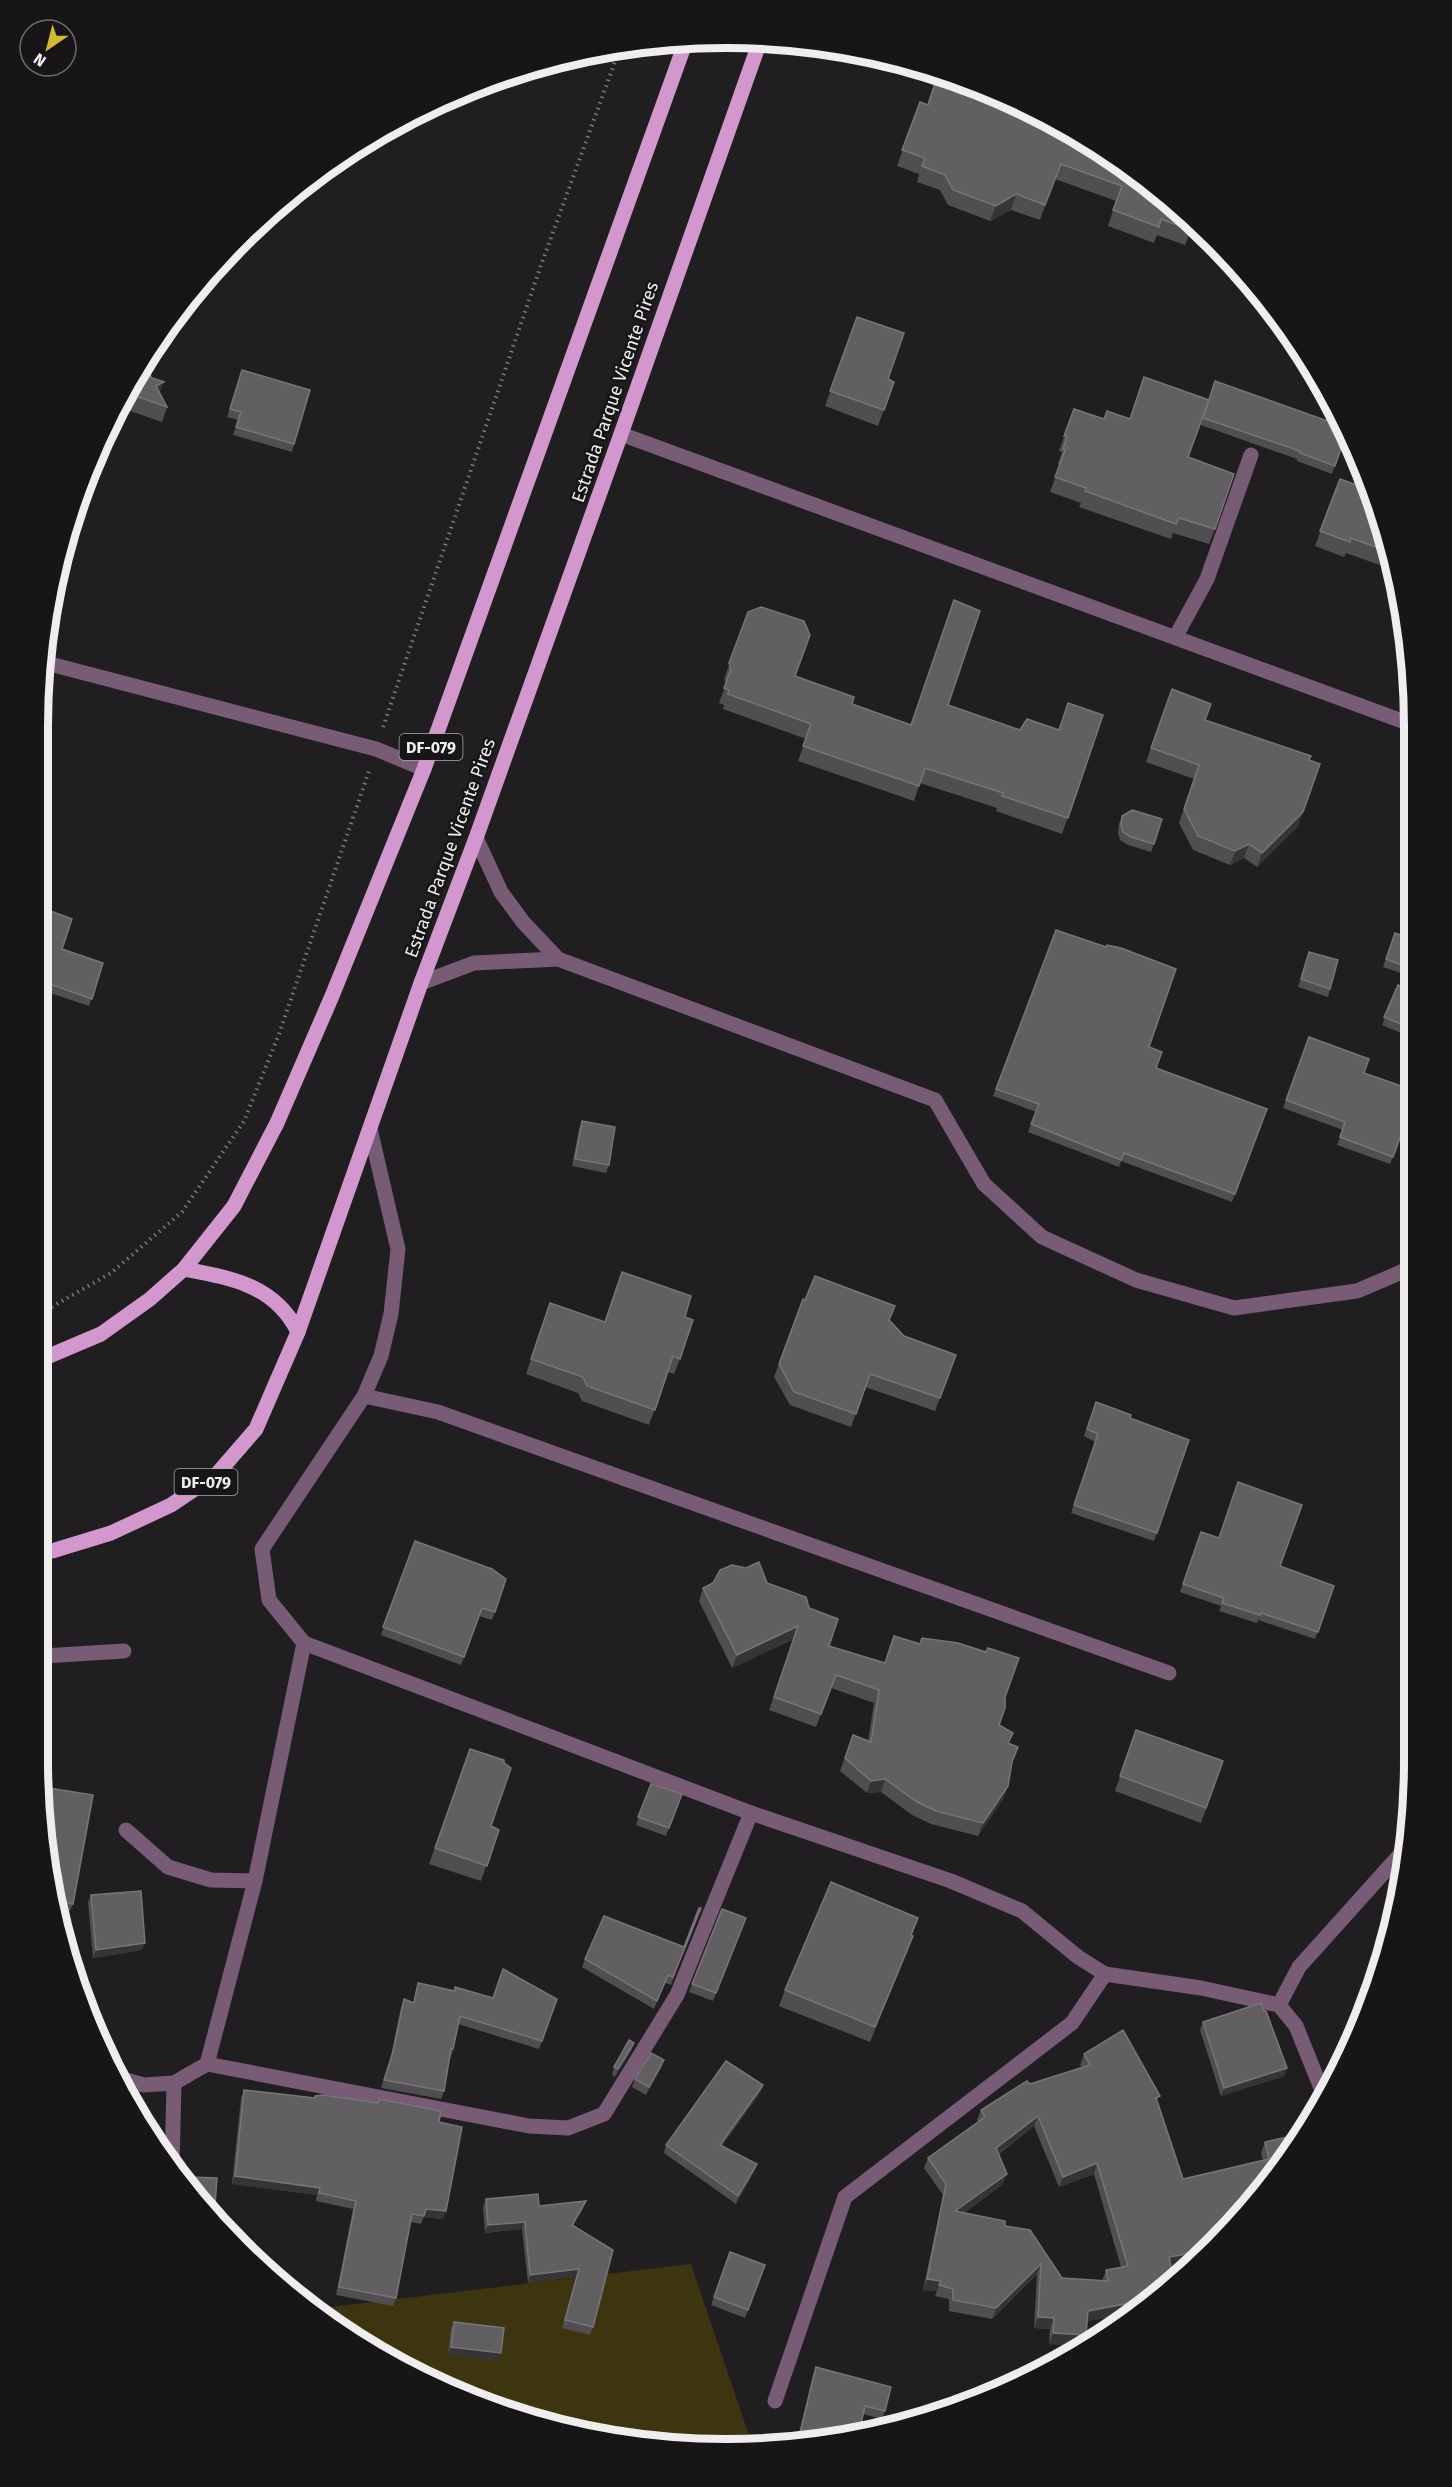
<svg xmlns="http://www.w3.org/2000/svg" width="1452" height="2487" font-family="'Fira Sans',sans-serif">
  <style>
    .green { fill: #3d350f }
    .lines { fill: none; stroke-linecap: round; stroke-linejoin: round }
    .path { stroke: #7b797b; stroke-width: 4; stroke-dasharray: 1.5 4.5; stroke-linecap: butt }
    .lane { stroke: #785b75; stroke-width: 15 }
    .street { stroke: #785b75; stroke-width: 15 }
    .primary { stroke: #d298cd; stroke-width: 15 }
    .wall { fill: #514e51; fill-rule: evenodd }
    .shaded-wall { fill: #363436 }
    .building { fill: #625f62; stroke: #787578; stroke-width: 1.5; fill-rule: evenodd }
    .labels { text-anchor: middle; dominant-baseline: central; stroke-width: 5; stroke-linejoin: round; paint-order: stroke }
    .shield { fill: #171517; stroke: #aeacae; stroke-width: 1.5 }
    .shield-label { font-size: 16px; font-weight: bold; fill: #efedee }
    .street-label { font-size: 18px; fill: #efedee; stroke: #171517 }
    .rim { fill: none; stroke: #efedee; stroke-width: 8 }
  </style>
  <rect width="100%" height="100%" fill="#201e20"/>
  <path class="green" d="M 691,2264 L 753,2447 C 716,2446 669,2449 634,2443 C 523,2426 401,2381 314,2309 Z"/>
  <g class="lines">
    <g class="path">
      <path d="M 383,727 L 540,268 L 620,48"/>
      <path d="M 41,1313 L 111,1273 L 182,1212 L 244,1121 L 279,1034 L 369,771"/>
    </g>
    <g class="lane">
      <path d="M 1176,636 L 1207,579 L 1251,455"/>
      <path d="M 126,1830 L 168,1867 L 211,1880 L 255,1881"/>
    </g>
    <g class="street">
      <path d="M 621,434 L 1413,725"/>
      <path d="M 42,666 L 50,664 L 376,749 L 424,769"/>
      <path d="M 476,838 L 501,892 L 523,922 L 558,959"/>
      <path d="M 421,983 L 474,963 L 558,959 L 935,1100 L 984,1184 L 1042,1237 L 1136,1280 L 1234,1308 L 1357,1291 L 1413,1267"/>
      <path d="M 370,1129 L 398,1249 L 391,1314 L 381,1356 L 364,1396 L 262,1549 L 269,1600 L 304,1643 L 751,1813 L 951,1881 L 1022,1911 L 1078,1957 L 1105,1974 L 1201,1988 L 1279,2005 L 1299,1967 L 1405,1849"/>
      <path d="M 364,1396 L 438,1412 L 1169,1673"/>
      <path d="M 43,1656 L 124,1651"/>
      <path d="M 1279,2005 L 1296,2026 L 1323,2093"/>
      <path d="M 207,2064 L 255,1881 L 304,1643"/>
      <path d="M 115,2077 L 144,2085 L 174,2083 L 207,2064 L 529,2126 L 568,2128 L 604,2114 L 677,1995 L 751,1813"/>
      <path d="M 172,2168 L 174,2083"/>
      <path d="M 775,2401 L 845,2197 L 1072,2023 L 1105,1974"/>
    </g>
    <g class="primary">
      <path d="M 184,1269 C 231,1278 275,1285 298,1332"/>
      <path d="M 42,1359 L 101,1334 L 150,1299 L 184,1269 L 234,1206 L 277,1123 L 332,996 L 424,769 L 686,41"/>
      <path d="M 42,1550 L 52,1551 L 111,1533 L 171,1505 L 217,1474 L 256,1429 L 298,1332 L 421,983 L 476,838 L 621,434 L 760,41"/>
    </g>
  </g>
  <g class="wall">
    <path d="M 936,80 L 1194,223 L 1185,245 L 1157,235 L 1154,243 L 1108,226 L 1116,201 L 1055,179 L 1040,220 L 1011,210 L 990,221 L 948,205 L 940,190 L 917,182 L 919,174 L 897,166 L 920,102 L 927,105 Z"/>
    <path d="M 857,317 L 888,379 L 894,382 L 878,426 L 825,406 Z"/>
    <path d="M 151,348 L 150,375 L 167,407 L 162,422 L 127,410 L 119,414 Z"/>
    <path d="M 242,370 L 294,444 L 292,452 L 233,435 L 238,420 L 227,417 Z"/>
    <path d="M 1208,400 L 1346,434 L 1332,474 L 1297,461 L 1297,459 L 1201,425 L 1207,404 L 1188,457 L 1215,529 L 1209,544 L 1173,533 L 1171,539 L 1079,507 L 1081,503 L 1050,492 L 1060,465 L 1058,464 L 1062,452 L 1059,451 L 1074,409 L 1104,419 L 1129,419 Z"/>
    <path d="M 1340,479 L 1378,505 L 1391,569 L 1346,553 L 1344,557 L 1315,546 Z"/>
    <path d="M 748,612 L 795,676 L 852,704 L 911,725 L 948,705 L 1020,730 L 1059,730 L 1103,715 L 1062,834 L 996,811 L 997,808 L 920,783 L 914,801 L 798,761 L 806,739 L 723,709 L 724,705 L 719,703 L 726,684 L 724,679 Z"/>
    <path d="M 1172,689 L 1205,720 L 1309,760 L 1298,826 L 1257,867 L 1244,858 L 1230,865 L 1193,850 L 1179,823 L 1194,779 L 1146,762 Z"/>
    <path d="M 1122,816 L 1162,819 L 1151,852 L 1128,845 L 1120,840 L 1118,833 L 1119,824 Z"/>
    <path d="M 1056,930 L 1149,1047 L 1156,1068 L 1267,1109 L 1232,1202 L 1121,1161 L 1119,1167 L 1028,1132 L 1036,1112 L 993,1096 Z"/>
    <path d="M 1395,933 L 1413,939 L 1413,977 L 1383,967 Z"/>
    <path d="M 62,949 L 103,963 L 89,1006 L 47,992 Z"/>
    <path d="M 1309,952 L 1330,989 L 1328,997 L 1298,987 Z"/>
    <path d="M 1398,985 L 1413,1023 L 1408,1036 L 1382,1025 Z"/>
    <path d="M 1309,1037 L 1364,1073 L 1413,1103 L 1390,1164 L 1337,1145 L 1343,1130 L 1283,1108 Z"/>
    <path d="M 582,1121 L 609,1165 L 606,1173 L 572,1166 L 579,1129 Z"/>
    <path d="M 803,1299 L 889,1320 L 904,1336 L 956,1355 L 935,1411 L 865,1387 L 851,1427 L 790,1405 L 774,1377 Z"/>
    <path d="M 550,1303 L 605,1322 L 685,1317 L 680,1359 L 674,1374 L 668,1372 L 649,1425 L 582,1401 L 578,1393 L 526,1374 Z"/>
    <path d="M 1096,1402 L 1130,1418 L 1189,1440 L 1154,1541 L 1071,1513 L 1095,1442 L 1084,1436 Z"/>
    <path d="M 1201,1532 L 1280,1566 L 1334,1586 L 1315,1639 L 1258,1620 L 1257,1623 L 1219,1611 L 1221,1606 L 1180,1592 Z"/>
    <path d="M 415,1541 L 506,1579 L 492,1620 L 479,1616 L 461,1665 L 381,1635 Z"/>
    <path d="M 767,1583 L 809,1608 L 829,1646 L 884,1663 L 1005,1697 L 999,1725 L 1010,1744 L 1012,1765 L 1008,1786 L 1003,1799 L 978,1836 L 931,1824 L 912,1815 L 881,1792 L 867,1793 L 840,1771 L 853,1735 L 868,1741 L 874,1703 L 831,1688 L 816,1727 L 769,1710 L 794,1639 L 732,1668 L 699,1601 L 703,1588 Z"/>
    <path d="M 1136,1730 L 1223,1761 L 1201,1823 L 1115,1791 Z"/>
    <path d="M 470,1749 L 491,1826 L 499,1830 L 481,1881 L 429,1864 Z"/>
    <path d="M 651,1784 L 682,1794 L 666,1836 L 636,1825 Z"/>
    <path d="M 43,1851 L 73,1904 L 70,1911 L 57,1909 Z"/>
    <path d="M 91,1895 L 142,1950 L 93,1958 L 88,1902 Z"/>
    <path d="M 699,1908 L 671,1985 L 665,1983 L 654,2009 L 582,1967 L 585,1959 L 684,1947 Z"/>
    <path d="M 722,1909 L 746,1918 L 713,2001 L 689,1992 Z"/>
    <path d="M 912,1936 L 913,1936 L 907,1952 L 870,2042 L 779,2006 L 785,1990 Z"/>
    <path d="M 418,1983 L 454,1991 L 455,1987 L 493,1998 L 557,1999 L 539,2049 L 458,2024 L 453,2049 L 451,2057 L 450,2057 L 444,2091 L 441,2099 L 381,2088 L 390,2060 L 401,2007 L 404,1999 L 413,2003 Z"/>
    <path d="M 1203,2022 L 1287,2068 L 1284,2076 L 1221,2096 L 1200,2030 Z"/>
    <path d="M 634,2043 L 631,2051 L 615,2077 L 612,2075 L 614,2067 Z"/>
    <path d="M 1084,2054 L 1158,2102 L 1183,2179 L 1263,2160 L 1261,2153 L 1265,2142 L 1294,2148 L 1194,2263 L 1170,2267 L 1133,2313 L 1087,2321 L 1082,2346 L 1049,2344 L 1050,2329 L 1034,2328 L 1037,2274 L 992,2319 L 949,2311 L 949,2299 L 935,2296 L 937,2291 L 923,2290 L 943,2195 L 924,2168 L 928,2158 L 978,2122 L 977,2120 L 981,2110 L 1030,2084 L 1082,2067 L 1080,2065 ZM 1034,2126 L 1059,2187 L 1094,2174 L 1121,2267 L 1106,2270 L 1102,2281 L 1062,2278 L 1005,2226 L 964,2213 L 1003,2184 L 999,2154 Z"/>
    <path d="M 664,2060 L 661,2068 L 646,2095 L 632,2087 L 635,2079 Z"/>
    <path d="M 763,2085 L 760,2093 L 722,2146 L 757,2164 L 754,2172 L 736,2204 L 664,2153 L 666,2145 Z"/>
    <path d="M 244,2090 L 439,2122 L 443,2219 L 424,2217 L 421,2224 L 411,2222 L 396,2298 L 393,2306 L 336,2295 L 353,2209 L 316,2201 L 317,2195 L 232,2184 L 241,2098 Z"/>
    <path d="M 188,2177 L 214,2219 L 185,2186 Z"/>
    <path d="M 486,2199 L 539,2206 L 586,2201 L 583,2209 L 573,2225 L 593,2327 L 590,2335 L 562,2328 L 576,2277 L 528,2283 L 522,2229 L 485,2233 L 483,2207 Z"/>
    <path d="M 730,2252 L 765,2265 L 745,2318 L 711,2305 Z"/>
    <path d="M 454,2322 L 498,2361 L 448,2354 L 451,2329 Z"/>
    <path d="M 816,2367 L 885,2411 L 882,2419 L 863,2414 L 858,2437 L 796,2445 L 813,2375 Z"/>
  </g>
  <g class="shaded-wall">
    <path d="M 1016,194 L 1011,210 L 990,221 L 996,206 Z"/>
    <path d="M 164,382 L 158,398 L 156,386 Z"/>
    <path d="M 133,395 L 127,410 L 119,414 L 127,398 Z"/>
    <path d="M 1303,812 L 1298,826 L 1257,867 L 1262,853 Z"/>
    <path d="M 1249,844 L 1244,858 L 1230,865 L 1235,851 Z"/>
    <path d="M 798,1626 L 794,1639 L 732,1668 L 737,1655 Z"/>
    <path d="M 885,1779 L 881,1792 L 867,1793 L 871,1781 Z"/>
    <path d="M 1008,1786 L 1003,1799 L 978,1836 L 983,1823 Z"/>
    <path d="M 913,1936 L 907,1952 L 870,2042 L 875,2027 Z"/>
    <path d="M 145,1943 L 142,1950 L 93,1958 L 96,1950 Z"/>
    <path d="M 634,2043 L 631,2051 L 615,2077 L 618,2069 Z"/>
    <path d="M 664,2060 L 661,2068 L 646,2095 L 649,2087 Z"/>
    <path d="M 1287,2068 L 1284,2076 L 1221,2096 L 1224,2088 Z"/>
    <path d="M 763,2085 L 760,2093 L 717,2153 L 720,2145 Z"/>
    <path d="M 1038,2116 L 1034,2126 L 992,2158 L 996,2148 Z"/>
    <path d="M 1097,2163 L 1094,2174 L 1059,2187 L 1063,2177 Z"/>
    <path d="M 757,2164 L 754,2172 L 736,2204 L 738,2196 Z"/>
    <path d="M 1007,2174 L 1003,2184 L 951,2222 L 955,2211 Z"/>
    <path d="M 235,2176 L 320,2188 L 317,2195 L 232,2184 Z"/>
    <path d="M 586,2201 L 583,2209 L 570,2232 L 572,2225 Z"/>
    <path d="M 426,2209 L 446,2211 L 443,2219 L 423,2217 Z"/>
    <path d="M 525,2222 L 522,2229 L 485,2233 L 488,2225 Z"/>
    <path d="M 1204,2251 L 1194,2263 L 1165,2268 L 1169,2257 Z"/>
    <path d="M 1041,2264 L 1037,2274 L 992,2319 L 996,2308 Z"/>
    <path d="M 579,2269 L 576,2277 L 528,2283 L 530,2275 Z"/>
    <path d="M 927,2279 L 941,2281 L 937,2291 L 923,2290 Z"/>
    <path d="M 1151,2299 L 1133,2313 L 1084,2322 L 1088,2311 Z"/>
    <path d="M 1038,2317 L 1054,2318 L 1050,2329 L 1034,2328 Z"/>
    <path d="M 1053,2333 L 1086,2335 L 1082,2346 L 1049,2344 Z"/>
    <path d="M 451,2347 L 501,2353 L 498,2361 L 448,2354 Z"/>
  </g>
  <g class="building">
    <path d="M 954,79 L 989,90 L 1108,153 L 1193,223 L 1191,230 L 1161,219 L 1159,227 L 1113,210 L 1122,186 L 1061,164 L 1045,205 L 1016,194 L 996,206 L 953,190 L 945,175 L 922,166 L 925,158 L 902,150 L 920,102 L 928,105 L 936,80 L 951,85 Z"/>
    <path d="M 857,317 L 904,333 L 888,379 L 894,382 L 884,410 L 830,391 Z"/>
    <path d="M 151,348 L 159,351 L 150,375 L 152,378 L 164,382 L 156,386 L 167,407 L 133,395 L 127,398 Z"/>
    <path d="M 242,370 L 310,390 L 294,444 L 236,427 L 241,412 L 230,409 Z"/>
    <path d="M 1144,377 L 1209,400 L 1188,457 L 1234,474 L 1215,529 L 1179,518 L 1176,524 L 1085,491 L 1086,488 L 1055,477 L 1065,450 L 1063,449 L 1067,436 L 1064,436 L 1074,409 L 1104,419 L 1107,411 L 1130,419 Z"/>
    <path d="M 1215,381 L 1342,426 L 1346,434 L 1335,466 L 1300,453 L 1300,451 L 1203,418 Z"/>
    <path d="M 1340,479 L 1371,490 L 1378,505 L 1387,551 L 1351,538 L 1350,542 L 1320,531 Z"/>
    <path d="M 954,600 L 980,611 L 948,705 L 1020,730 L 1027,719 L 1059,730 L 1068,703 L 1103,715 L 1068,818 L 1002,796 L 1003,793 L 925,768 L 919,786 L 803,746 L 811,724 L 728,694 L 729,690 L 724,688 L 731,669 L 729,663 L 748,612 L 761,607 L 804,621 L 810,635 L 795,676 L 854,697 L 852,704 L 911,725 Z"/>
    <path d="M 1172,689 L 1211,704 L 1205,720 L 1311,756 L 1309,760 L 1320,764 L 1303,812 L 1262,853 L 1249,844 L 1235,851 L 1198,836 L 1184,809 L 1199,765 L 1151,748 Z"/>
    <path d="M 1132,810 L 1162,819 L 1154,844 L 1131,837 L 1123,832 L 1121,825 L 1122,816 Z"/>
    <path d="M 40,907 L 72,919 L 62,949 L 103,963 L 92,999 L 50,984 L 40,1012 Z"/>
    <path d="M 1056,930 L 1106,947 L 1107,945 L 1121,948 L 1176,969 L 1149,1047 L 1162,1052 L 1156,1068 L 1267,1109 L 1235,1194 L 1124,1153 L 1121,1160 L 1031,1124 L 1039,1104 L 996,1089 Z"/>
    <path d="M 1395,933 L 1413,939 L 1413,969 L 1386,959 Z"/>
    <path d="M 1309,952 L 1338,960 L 1330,989 L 1301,979 Z"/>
    <path d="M 1398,985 L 1413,991 L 1413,1023 L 1411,1028 L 1384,1017 Z"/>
    <path d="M 1309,1037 L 1369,1059 L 1364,1073 L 1413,1090 L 1413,1103 L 1393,1157 L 1340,1137 L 1345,1122 L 1286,1100 Z"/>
    <path d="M 582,1121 L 615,1127 L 609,1165 L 575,1159 Z"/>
    <path d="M 622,1272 L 691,1296 L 685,1317 L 693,1320 L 680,1359 L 673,1356 L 655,1410 L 587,1386 L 583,1377 L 531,1359 L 550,1303 L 605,1322 Z"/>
    <path d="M 815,1276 L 895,1306 L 889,1320 L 904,1336 L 956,1355 L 940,1398 L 870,1374 L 856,1414 L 794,1392 L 779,1364 L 803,1299 L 805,1300 Z"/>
    <path d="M 1096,1402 L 1131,1415 L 1130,1418 L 1189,1440 L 1157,1533 L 1074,1505 L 1098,1434 L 1087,1429 Z"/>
    <path d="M 1238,1482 L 1302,1505 L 1280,1566 L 1334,1586 L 1318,1632 L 1261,1613 L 1260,1615 L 1222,1603 L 1224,1598 L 1183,1584 L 1201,1532 L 1219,1538 Z"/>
    <path d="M 415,1541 L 492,1569 L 506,1579 L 495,1612 L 482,1608 L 464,1657 L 383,1627 Z"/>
    <path d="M 759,1562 L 767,1583 L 806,1597 L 809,1608 L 838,1619 L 829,1646 L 885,1663 L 894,1636 L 920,1644 L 922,1638 L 958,1643 L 986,1652 L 988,1648 L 1019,1658 L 1005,1697 L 1005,1708 L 999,1725 L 1013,1733 L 1008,1743 L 1018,1747 L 1012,1762 L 1008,1786 L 983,1823 L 936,1811 L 917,1802 L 885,1779 L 871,1781 L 845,1758 L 853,1735 L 871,1742 L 879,1690 L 836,1675 L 821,1714 L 774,1697 L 798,1626 L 737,1655 L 703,1588 L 713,1583 L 720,1570 L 732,1565 L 746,1568 Z"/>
    <path d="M 1136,1730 L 1223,1761 L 1206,1808 L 1120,1776 Z"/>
    <path d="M 470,1749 L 504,1760 L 504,1763 L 511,1768 L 491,1826 L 499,1830 L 487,1866 L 435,1848 Z"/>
    <path d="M 651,1784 L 682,1794 L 669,1828 L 638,1817 Z"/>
    <path d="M 43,1787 L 93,1795 L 73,1904 L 55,1900 L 43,1851 Z"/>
    <path d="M 831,1882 L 918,1918 L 911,1935 L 913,1936 L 875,2027 L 785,1990 Z"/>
    <path d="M 141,1891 L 145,1943 L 96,1950 L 91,1895 Z"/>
    <path d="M 699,1908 L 701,1908 L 673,1977 L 668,1975 L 657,2001 L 585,1959 L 604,1916 L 684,1947 Z"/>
    <path d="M 722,1909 L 746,1918 L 716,1993 L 692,1984 Z"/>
    <path d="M 503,1969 L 557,1999 L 542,2041 L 460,2016 L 453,2049 L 451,2049 L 444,2091 L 384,2080 L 393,2052 L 404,1999 L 414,2003 L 418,1983 L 455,1991 L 455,1987 L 493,1998 Z"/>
    <path d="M 1261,2003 L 1264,2011 L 1266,2011 L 1287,2068 L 1224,2088 L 1203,2022 Z"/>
    <path d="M 1123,2030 L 1160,2096 L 1156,2098 L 1183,2179 L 1269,2159 L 1265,2142 L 1292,2136 L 1294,2148 L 1204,2251 L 1169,2257 L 1174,2283 L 1151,2299 L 1088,2311 L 1086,2335 L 1053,2333 L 1054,2318 L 1038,2317 L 1041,2264 L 996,2308 L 953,2300 L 953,2289 L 939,2285 L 941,2281 L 927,2279 L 946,2184 L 928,2158 L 985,2117 L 981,2110 L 1027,2081 L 1030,2084 L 1090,2065 L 1084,2054 ZM 1038,2116 L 1063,2177 L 1097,2163 L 1128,2266 L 1106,2270 L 1108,2281 L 1062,2278 L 1030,2230 L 1005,2226 L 1005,2221 L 955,2211 L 1007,2174 L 996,2148 Z"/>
    <path d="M 629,2040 L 634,2043 L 618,2069 L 614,2067 Z"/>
    <path d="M 651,2053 L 664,2060 L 649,2087 L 635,2079 Z"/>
    <path d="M 726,2061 L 763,2085 L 720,2145 L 757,2164 L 738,2196 L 666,2145 Z"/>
    <path d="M 244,2090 L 315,2098 L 315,2096 L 323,2095 L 378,2103 L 379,2099 L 441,2111 L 439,2122 L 462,2127 L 446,2211 L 426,2209 L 424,2216 L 412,2214 L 396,2298 L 339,2287 L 356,2201 L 319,2193 L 320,2188 L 235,2176 Z"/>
    <path d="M 188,2177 L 217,2178 L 214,2219 L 187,2188 Z"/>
    <path d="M 538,2194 L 539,2206 L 586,2201 L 572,2225 L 613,2250 L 593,2327 L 565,2320 L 579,2269 L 530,2275 L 525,2222 L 488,2225 L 486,2199 Z"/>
    <path d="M 730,2252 L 765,2265 L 748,2310 L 714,2297 Z"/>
    <path d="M 454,2322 L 504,2328 L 501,2353 L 451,2347 Z"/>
    <path d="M 816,2367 L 891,2387 L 885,2411 L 865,2406 L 858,2437 L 819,2442 L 799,2437 Z"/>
  </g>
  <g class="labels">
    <g class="shield">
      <rect x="399.5" y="734" width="63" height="26" rx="4.5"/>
      <rect x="174.5" y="1469" width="63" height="26" rx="4.5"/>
    </g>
    <g class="shield-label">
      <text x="431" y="747">DF-079</text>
      <text x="206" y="1482">DF-079</text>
    </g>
    <g class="street-label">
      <text transform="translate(615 392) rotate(-71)">Estrada Parque Vicente Pires</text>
      <text transform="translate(450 848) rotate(-70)">Estrada Parque Vicente Pires</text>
    </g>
  </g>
  <path d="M0 0H1452V2487H0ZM726 48H726A678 678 0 0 1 1404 726V1761A678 678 0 0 1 726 2439H726A678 678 0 0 1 48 1761V726A678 678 0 0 1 726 48Z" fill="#171517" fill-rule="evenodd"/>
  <path class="rim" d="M726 48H726A678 678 0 0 1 1404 726V1761A678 678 0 0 1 726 2439H726A678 678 0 0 1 48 1761V726A678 678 0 0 1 726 48Z"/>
  <g transform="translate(48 48) rotate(215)"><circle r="28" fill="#171517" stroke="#6d6b6d" stroke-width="1.5"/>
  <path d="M0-4.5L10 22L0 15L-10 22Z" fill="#d0b736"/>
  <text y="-9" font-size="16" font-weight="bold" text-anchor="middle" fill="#efedee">N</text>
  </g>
</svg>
